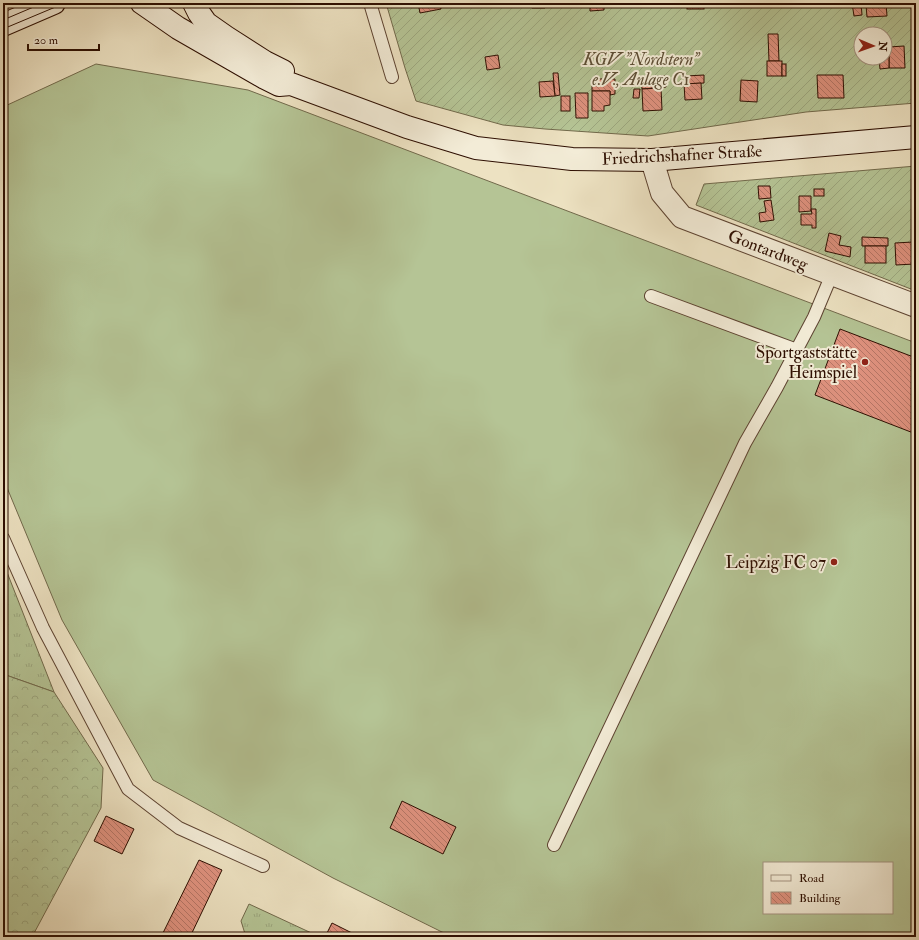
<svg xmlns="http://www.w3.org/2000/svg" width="919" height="940" font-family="'IM FELL Double Pica',serif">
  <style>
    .grass { fill: url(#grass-tufts); stroke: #71694b }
    .forest { fill: url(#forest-crowns); stroke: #71694b }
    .garden { fill: url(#garden-furrows); stroke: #71694b; fill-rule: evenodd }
    .pitch { fill: #b5c495; stroke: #71694b; fill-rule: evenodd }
    .building { fill: url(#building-back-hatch); stroke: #2d0e01 }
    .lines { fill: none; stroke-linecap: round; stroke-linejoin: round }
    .lane-casing { stroke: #5d4331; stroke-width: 14 }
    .street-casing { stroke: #5d4331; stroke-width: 24 }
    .secondary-casing { stroke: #2d0e01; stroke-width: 24 }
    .lane { stroke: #f3ecd7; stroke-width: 12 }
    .street { stroke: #f3ecd7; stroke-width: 22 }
    .secondary { stroke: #f3ecd7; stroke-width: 22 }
    .tram { stroke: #2d0e01; stroke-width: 1 }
    .poi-dot { fill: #8f2418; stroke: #f3ecd7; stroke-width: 1.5 }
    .labels { text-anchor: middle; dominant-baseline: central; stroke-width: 4; stroke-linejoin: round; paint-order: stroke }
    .park-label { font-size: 17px; font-style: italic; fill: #5d4e35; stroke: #f3ecd7 }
    .street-label { font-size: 17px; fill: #2d0e01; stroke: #f3ecd7 }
    .poi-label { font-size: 17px; fill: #2d0e01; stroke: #f3ecd7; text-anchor: end }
  </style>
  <defs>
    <pattern id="grass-tufts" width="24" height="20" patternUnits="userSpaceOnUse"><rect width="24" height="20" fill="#b5c495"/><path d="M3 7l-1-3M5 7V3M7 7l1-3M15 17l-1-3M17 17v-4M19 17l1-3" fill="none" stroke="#9ca77f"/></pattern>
    <pattern id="forest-crowns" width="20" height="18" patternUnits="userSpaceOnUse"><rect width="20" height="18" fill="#b5c495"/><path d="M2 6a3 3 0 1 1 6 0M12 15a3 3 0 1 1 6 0" fill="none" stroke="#9ca77f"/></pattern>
    <pattern id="garden-furrows" width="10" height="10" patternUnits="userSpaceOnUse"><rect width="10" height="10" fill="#b5c495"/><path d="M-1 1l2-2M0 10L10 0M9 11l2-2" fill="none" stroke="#9ca77f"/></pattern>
    <pattern id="building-back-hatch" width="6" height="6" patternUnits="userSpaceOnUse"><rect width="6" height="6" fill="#df927f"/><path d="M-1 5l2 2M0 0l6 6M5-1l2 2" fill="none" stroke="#b57666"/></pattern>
  </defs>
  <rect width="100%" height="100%" fill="#ede2c2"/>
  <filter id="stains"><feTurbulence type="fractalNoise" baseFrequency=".005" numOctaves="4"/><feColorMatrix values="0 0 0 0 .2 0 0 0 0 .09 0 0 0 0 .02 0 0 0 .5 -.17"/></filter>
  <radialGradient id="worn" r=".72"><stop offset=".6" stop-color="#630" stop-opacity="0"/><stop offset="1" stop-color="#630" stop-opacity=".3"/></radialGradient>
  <g class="grass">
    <path d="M 3,562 L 54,692 L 3,674 Z"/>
    <path d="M 249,904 L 320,937 L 246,937 L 241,921 Z"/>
  </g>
  <path class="forest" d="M 3,674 L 54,692 L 103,768 L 101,808 L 32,937 L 3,937 Z"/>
  <g class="garden">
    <path d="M 386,3 L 916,3 L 916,103 L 806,112 L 648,136 L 545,129 L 503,125 L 416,101 L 405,68 ZM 861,34 L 885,34 L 885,58 L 861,58 Z"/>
    <path d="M 916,166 L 916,291 L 696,205 L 704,184 Z"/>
  </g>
  <path class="pitch" d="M 96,64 L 248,90 L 916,343 L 916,937 L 452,937 L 333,878 L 153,780 L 62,620 L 3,478 L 3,107 ZM 764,863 L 892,863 L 892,913 L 764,913 Z"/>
  <g class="building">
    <path d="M 418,3 L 440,3 L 441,9 L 420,13 Z"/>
    <path d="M 531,3 L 545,3 L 545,8 L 532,8 Z"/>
    <path d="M 590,3 L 604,3 L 604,10 L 590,11 Z"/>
    <rect x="687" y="3" width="17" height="6"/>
    <path d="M 852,3 L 861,3 L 862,15 L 854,16 Z"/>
    <path d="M 886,3 L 887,16 L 867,17 L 866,5 Z"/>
    <path d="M 768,34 L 778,34 L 779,61 L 769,61 Z"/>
    <path d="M 904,46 L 905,68 L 889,68 L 889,47 Z"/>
    <path d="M 498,55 L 500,68 L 487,70 L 485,57 Z"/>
    <path d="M 885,57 L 889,57 L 889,68 L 880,69 L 879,58 L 885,58 Z"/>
    <rect x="767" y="61" width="15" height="15"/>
    <rect x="782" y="64" width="4" height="12"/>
    <path d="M 553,73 L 558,73 L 560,95 L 555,96 Z"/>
    <path d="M 704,75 L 704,83 L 686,84 L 686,76 Z"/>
    <path d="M 817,75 L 843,75 L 844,98 L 818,98 Z"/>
    <path d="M 665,76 L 666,87 L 642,89 L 641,77 Z"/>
    <path d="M 592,79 L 615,79 L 615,94 L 610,95 L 610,91 L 592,91 Z"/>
    <path d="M 741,80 L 758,81 L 757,102 L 740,101 Z"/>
    <path d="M 553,81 L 555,96 L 540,97 L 539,82 Z"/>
    <path d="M 701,83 L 702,99 L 685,100 L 684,84 Z"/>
    <path d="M 661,88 L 662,110 L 643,111 L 642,89 Z"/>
    <path d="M 634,89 L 640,89 L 639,98 L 633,98 Z"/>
    <path d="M 592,91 L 610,91 L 610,105 L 604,106 L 604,111 L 592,111 Z"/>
    <path d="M 575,93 L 588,93 L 588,118 L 576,118 Z"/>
    <rect x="561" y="96" width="9" height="15"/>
    <path d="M 758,186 L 770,186 L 771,198 L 759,199 Z"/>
    <rect x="814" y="189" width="10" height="7"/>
    <path d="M 799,196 L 811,196 L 811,211 L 799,212 Z"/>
    <path d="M 771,200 L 774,220 L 760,222 L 759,213 L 766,212 L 764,201 Z"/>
    <path d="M 811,209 L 816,209 L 816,228 L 812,228 L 812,225 L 801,225 L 801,214 L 812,214 Z"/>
    <path d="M 829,233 L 841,236 L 839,245 L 851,247 L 850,257 L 825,251 Z"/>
    <path d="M 862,237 L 888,238 L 888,246 L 862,246 Z"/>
    <path d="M 913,242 L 914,264 L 896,265 L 895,243 Z"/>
    <rect x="865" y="246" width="21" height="17"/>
    <path d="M 840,329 L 916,358 L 916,434 L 815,395 Z"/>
    <path d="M 402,801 L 456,827 L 443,854 L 390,828 Z"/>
    <path d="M 106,816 L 134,829 L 122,854 L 94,841 Z"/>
    <path d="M 199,860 L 222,870 L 190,937 L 161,937 Z"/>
    <path d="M 332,923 L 360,937 L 325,937 Z"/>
  </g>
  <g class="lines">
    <g class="lane-casing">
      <g id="lane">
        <path d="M 370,3 L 392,77"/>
        <path d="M 651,296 L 797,350"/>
        <path d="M 3,538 L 43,628 L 128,789 L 179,828 L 263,866"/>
        <path d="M 554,845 L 745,443 L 777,387 L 814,317 L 832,274"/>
      </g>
    </g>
    <g class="street-casing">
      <path id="street" d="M 652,160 L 662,193 L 682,217 L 916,306"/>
    </g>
    <g class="secondary-casing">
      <g id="secondary">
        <path d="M 142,3 L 178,28 L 265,78 L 279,85 L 291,84 L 407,127 L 476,148 L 572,159 L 652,160 L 916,137"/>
        <path d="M 194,3 L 199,13 L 206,23 L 226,37 L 265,62 L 283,71"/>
        <path d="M 3,25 L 54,3"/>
      </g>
    </g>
    <use href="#lane" class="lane"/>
    <use href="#street" class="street"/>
    <use href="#secondary" class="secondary"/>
    <g class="tram">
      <path d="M 3,20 L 43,3"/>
      <path d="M 3,29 L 65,3"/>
    </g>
  </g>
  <g class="poi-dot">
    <circle cx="865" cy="362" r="4"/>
    <circle cx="834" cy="562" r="4"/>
  </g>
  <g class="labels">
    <g class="park-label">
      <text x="641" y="59">KGV "Nordstern"<tspan x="641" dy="20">e.V., Anlage C1</tspan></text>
    </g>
    <g class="street-label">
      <text transform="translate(682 155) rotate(-3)">Friedrichshafner Straße</text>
      <text transform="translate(768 250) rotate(21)">Gontardweg</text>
    </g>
    <g class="poi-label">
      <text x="857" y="352">Sportgaststätte<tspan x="857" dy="20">Heimspiel</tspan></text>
      <text x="826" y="562">Leipzig FC 07</text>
    </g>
  </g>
  <rect width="919" height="940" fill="none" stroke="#ede2c2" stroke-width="16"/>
  <rect x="4" y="4" width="911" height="932" fill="none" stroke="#2d0e01" stroke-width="2"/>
  <rect x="8" y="8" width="903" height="924" fill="none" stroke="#2d0e01"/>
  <rect x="763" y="862" width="130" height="52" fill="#f3ecd7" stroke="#a49381"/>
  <rect x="771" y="875" width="20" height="6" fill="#f3ecd7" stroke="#a49381"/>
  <text x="799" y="882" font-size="12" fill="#2d0e01">Road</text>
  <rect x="771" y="892" width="20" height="12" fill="url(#building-back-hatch)" stroke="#a49381"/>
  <text x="799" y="902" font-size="12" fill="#2d0e01">Building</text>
  <g transform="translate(873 46) rotate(92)"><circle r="19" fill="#f3ecd7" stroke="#a49381"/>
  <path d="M0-3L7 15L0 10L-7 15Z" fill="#8f2418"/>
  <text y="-6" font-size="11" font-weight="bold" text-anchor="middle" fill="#2d0e01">N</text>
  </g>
  <path d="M28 44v6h71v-6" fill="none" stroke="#2d0e01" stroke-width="2"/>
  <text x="34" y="44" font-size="12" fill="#2d0e01" stroke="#f3ecd7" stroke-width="3" paint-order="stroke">20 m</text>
  <rect width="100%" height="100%" filter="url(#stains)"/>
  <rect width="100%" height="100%" fill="url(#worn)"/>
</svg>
